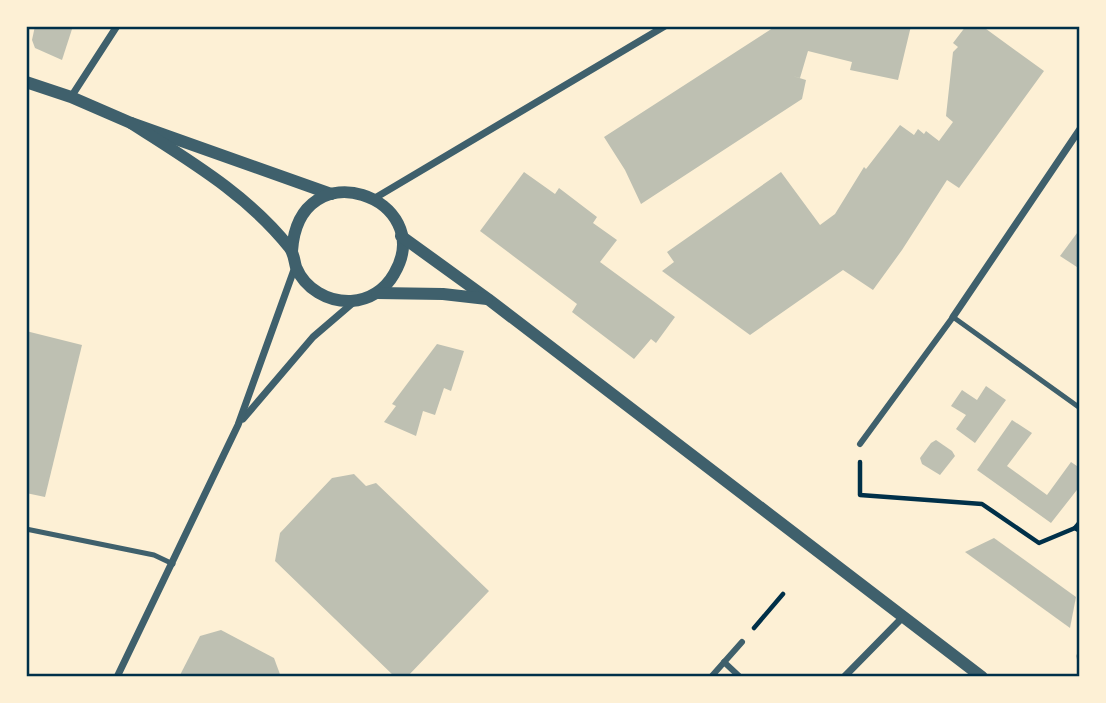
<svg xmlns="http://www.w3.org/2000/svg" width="1106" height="703" font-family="Manrope,sans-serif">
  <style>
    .building { fill: #bec0b2 }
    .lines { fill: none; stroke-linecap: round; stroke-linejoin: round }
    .path { stroke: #003049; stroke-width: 4.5 }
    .service { stroke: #3f606c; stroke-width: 5 }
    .pedestrian { stroke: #3f606c; stroke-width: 6 }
    .minor { stroke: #3f606c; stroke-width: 7 }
    .tertiary { stroke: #3f606c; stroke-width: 12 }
    .neatline { fill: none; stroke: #003049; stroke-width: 2.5 }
  </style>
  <rect width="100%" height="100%" fill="#fdf0d5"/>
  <g class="building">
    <path d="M 35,26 L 73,26 L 62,60 L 35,48 L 32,40 Z"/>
    <path d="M 776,26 L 911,26 L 898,80 L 850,70 L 852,62 L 808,51 L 800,78 L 793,76 L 806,80 L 802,99 L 641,204 L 625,170 L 604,137 Z"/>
    <path d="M 966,26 L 982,26 L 1044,71 L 959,188 L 947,180 L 902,250 L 873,290 L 843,270 L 750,335 L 662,271 L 674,262 L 667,252 L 781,172 L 820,225 L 835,214 L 864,167 L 866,169 L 900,125 L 914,135 L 918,129 L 924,134 L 926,131 L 939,141 L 953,122 L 946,116 L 953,52 L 958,47 L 953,43 Z"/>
    <path d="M 524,172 L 555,194 L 559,188 L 597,217 L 593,223 L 617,240 L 600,262 L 675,317 L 656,343 L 651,339 L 634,359 L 572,312 L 577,304 L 480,231 Z"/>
    <path d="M 1080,229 L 1080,269 L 1060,256 Z"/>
    <path d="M 26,331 L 82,345 L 45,497 L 26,493 Z"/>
    <path d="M 437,344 L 464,351 L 451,391 L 444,388 L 435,415 L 423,411 L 416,436 L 384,422 L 396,406 L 392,404 Z"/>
    <path d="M 986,386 L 1006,400 L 975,443 L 956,429 L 966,415 L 951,406 L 962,390 L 977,400 Z"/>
    <path d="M 1012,420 L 1032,433 L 1007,466 L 1047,495 L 1071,462 L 1080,468 L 1080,486 L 1051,523 L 977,470 Z"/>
    <path d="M 936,440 L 952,451 L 955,456 L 940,475 L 922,464 L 920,458 L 931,443 Z"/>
    <path d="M 354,474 L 366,486 L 376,483 L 489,591 L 407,677 L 395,677 L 275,561 L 280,533 L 332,478 Z"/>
    <path d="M 994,538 L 1076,597 L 1070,628 L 965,552 Z"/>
    <path d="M 221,630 L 274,658 L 281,677 L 179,677 L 200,636 Z"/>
    <path d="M 1080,647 L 1080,670 L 1076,656 Z"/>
  </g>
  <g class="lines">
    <g class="path">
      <path d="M 860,462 L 860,495 L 982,504 L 1039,543 L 1075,528 L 1080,531"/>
      <path d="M 1075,528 L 1080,522"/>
      <path d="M 754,628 L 783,594"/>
    </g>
    <g class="service">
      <path d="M 953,317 L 1080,408"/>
      <path d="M 26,529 L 154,555 L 173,564"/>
    </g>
    <g class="pedestrian">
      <path d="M 860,444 L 953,317"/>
      <path d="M 724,662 L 740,677"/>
      <path d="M 711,677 L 742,642"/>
    </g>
    <g class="minor">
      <path d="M 71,97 L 117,26"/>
      <path d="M 375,198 L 665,26"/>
      <path d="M 953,317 L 1080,129"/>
      <path d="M 243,419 L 313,337 L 355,301"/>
      <path d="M 117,677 L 238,425 L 295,267"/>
      <path d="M 844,677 L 902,618"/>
    </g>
    <g class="tertiary">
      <path d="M 26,82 L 71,97 L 131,123 L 331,194"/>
      <path d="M 131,123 C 188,160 247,194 289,247 C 294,253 294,260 296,267 C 305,289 328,302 351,301 C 369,300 385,290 394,274 C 439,198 299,147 292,251"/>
      <path d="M 401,236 L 488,299 L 982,677"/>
      <path d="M 377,293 L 443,294 L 487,299"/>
    </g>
  </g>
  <rect width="1106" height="703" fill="none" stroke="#fdf0d5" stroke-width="56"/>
  <rect x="28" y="28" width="1050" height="647" class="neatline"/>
</svg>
